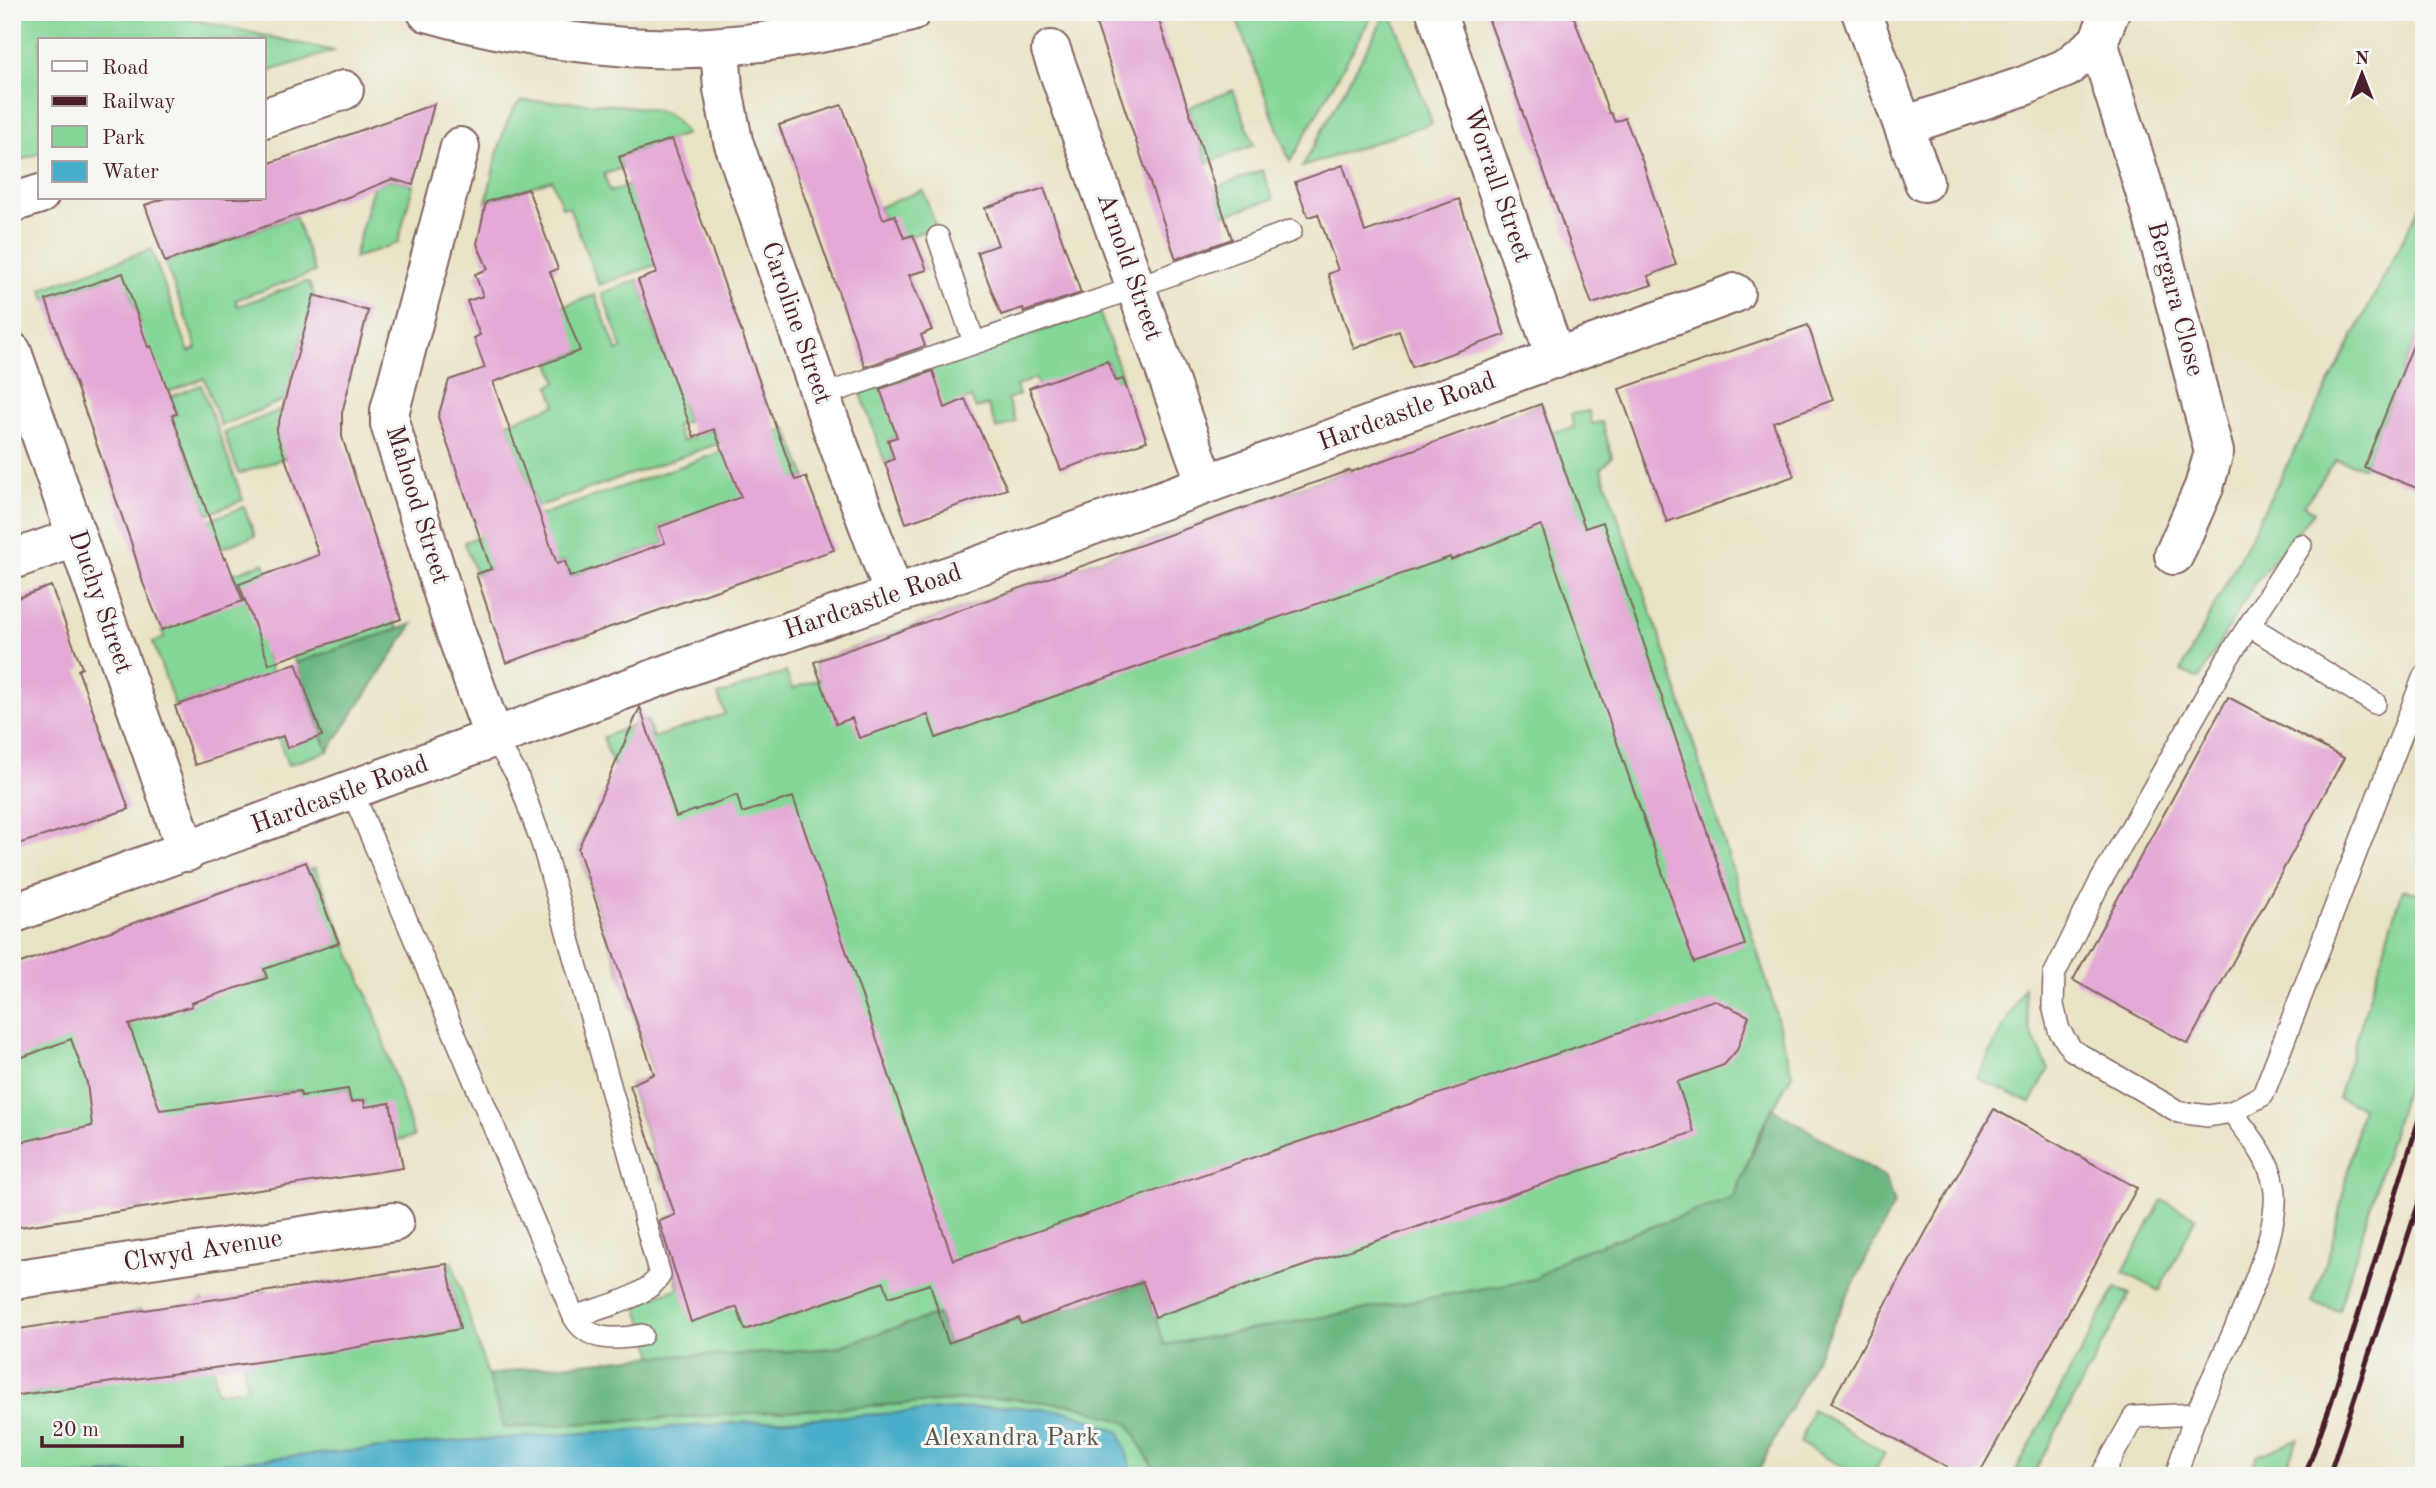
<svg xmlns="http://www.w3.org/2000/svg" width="2436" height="1488" font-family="'Old Standard TT',serif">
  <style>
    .green { fill: #84d697; stroke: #677a61; stroke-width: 2 }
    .forest { fill: #6bb780; stroke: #5a6b56; stroke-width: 2 }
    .water { fill: #49aec9; stroke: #4a667a; stroke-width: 2 }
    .building { fill: #e4a9d6 }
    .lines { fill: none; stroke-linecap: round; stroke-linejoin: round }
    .lane-casing { stroke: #826461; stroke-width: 24 }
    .street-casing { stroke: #826461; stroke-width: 42 }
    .secondary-casing { stroke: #826461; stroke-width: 42 }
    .lane { stroke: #fff; stroke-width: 21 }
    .street { stroke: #fff; stroke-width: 38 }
    .secondary { stroke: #fff; stroke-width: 38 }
    .rail { stroke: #4a1f2b; stroke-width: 5 }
    .labels { text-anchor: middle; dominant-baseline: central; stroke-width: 6; stroke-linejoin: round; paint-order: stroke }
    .street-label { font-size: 26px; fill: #4a1f2b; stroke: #f6f6f2 }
    .park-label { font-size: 26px; fill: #5b564b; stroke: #f6f6f2 }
  </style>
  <rect width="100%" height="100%" fill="#f6f6f2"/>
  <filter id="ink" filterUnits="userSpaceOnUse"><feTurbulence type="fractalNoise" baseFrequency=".0143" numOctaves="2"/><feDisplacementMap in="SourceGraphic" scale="14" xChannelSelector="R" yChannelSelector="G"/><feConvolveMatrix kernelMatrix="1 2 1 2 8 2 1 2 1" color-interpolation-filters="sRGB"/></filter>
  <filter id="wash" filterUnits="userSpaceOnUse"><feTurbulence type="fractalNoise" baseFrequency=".00686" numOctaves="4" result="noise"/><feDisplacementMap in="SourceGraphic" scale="28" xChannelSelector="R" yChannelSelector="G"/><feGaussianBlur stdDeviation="1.57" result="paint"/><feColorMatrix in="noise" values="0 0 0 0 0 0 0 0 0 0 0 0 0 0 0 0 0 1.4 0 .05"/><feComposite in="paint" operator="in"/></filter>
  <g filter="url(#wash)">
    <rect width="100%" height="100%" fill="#e9e3c5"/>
    <g class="green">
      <path d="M 12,12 L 159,12 L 334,51 L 264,73 L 264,40 L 40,40 L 40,153 L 12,163 Z"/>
      <path d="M 1234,12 L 1374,12 L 1290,162 Z"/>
      <path d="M 1387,12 L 1391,12 L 1432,123 L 1302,167 Z"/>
      <path d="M 1233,90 L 1254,145 L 1207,163 L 1189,107 Z"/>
      <path d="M 522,101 C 548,101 648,104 668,114 C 676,119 681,127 686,134 L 620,157 L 623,168 L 604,174 L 610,192 L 629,185 L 656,265 L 599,285 L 569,207 L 562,207 L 552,180 L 486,202 C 492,180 503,111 522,101 Z"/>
      <path d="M 1262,170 L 1273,199 L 1224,215 L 1215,188 Z"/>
      <path d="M 392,179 L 413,185 L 398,243 L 354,258 L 373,186 Z"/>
      <path d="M 923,190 L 936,227 L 904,238 L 884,219 L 879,207 Z"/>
      <path d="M 2424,199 L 2424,318 L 2364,467 L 2336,460 L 2304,505 L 2314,512 L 2253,585 L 2199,679 L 2181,671 Z"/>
      <path d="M 295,216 L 315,272 L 235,300 L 238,306 L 305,282 L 309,283 L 314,295 L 285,401 L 281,401 L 221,426 L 204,378 L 148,400 L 122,331 L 140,323 L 128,288 L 110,294 L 104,280 L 46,300 L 42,289 L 151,249 L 189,352 L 197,348 L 165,262 Z"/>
      <path d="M 638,280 L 646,302 L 670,304 L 648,313 L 664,355 L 684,349 L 701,394 L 681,402 L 688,421 L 676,425 L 682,441 L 714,429 L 720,443 L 537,507 L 507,423 L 556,405 L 549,386 L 557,382 L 550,362 L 580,351 L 541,314 L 595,295 L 617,351 L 622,348 L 602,293 Z"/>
      <path d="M 1099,311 L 1123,379 L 1116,381 L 1107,361 L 1039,387 L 1035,378 L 1016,386 L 1019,395 L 1007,399 L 1016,422 L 997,429 L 988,405 L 976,409 L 971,398 L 962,401 L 888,440 L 894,459 L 885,463 L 861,393 Z"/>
      <path d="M 201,385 L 243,500 L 208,514 L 201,496 L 177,481 L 195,473 L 182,441 L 164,446 L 155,422 L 176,414 L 170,397 Z"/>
      <path d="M 1541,404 L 1551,432 L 1574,428 L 1571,414 L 1589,411 L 1592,424 L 1602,422 L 1612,457 L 1601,469 L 1668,660 L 1771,996 L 1792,1074 L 1760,1131 L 1733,1198 L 1569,1256 L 1535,1279 L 1165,1345 L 1021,1324 L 1019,1318 L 948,1343 L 938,1314 L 834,1348 L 732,1355 L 654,1356 L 636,1303 L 679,1288 L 657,1222 L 700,1205 L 689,1172 L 663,1182 L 630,1085 L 654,1074 L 578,849 L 593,814 L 625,802 L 603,737 L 647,720 L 653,738 L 725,714 L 718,695 L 786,672 L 792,689 L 820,679 L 814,662 L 1350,470 L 1353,475 Z"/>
      <path d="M 283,409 L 285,458 L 239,474 L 224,433 Z"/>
      <path d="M 787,429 L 806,477 L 659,527 L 665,543 L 570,577 L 565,561 L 529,573 L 495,567 L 476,574 L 464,542 Z"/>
      <path d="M 244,507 L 255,536 L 204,554 L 193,526 Z"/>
      <path d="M 264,563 L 277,597 L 394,621 L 398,629 L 295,663 L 289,644 L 265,654 L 276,682 L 265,687 L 287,747 L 322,736 L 328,751 L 288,765 L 256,678 L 175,706 L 153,642 L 164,638 L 162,630 L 237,587 L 232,574 Z"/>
      <path d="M 315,868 L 374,1011 L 414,1137 L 397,1140 L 365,1107 L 364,1100 L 351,1102 L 348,1089 L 333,1091 L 305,1117 L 300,1090 L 264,1095 L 268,1124 L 206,1197 L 200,1199 L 185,1137 L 130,1146 L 143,1209 L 136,1209 L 123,1149 L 92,1126 L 67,1155 L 78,1218 L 70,1219 L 15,1153 L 12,1130 L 12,1025 C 53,1034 91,1046 132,1030 L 128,1019 L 163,980 L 174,1011 L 191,1006 L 187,994 L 248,976 L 251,983 L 267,978 L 257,947 L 292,959 L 338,943 L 309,870 Z"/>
      <path d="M 2424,880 L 2424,1026 L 2339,1311 L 2312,1302 L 2332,1244 L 2362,1107 L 2338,1098 L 2403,889 L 2419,894 Z"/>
      <path d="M 2024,987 L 2029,1029 L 2049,1069 L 2031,1103 L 1977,1078 Z"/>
      <path d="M 2162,1200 L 2196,1217 L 2159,1291 L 2123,1272 Z"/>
      <path d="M 452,1262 L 504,1428 L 1004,1398 L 1075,1405 L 1128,1423 L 1158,1476 L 12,1476 L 12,1396 L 75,1387 L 65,1321 L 70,1321 L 81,1386 L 133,1312 L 141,1310 L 151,1375 L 199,1302 L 203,1300 L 217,1393 L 247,1388 L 243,1363 L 273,1358 L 261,1292 L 267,1291 L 279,1358 L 336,1351 L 324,1282 L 330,1282 L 342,1348 L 399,1339 L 386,1273 L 393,1272 L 406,1337 L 460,1329 L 447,1264 Z"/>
      <path d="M 2116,1287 L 2130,1294 L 2032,1476 L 2013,1476 Z"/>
      <path d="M 1812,1409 L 1885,1453 L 1872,1476 L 1859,1476 L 1800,1443 Z"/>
      <path d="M 2298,1439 L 2282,1476 L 2249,1476 L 2257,1456 Z"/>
    </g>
    <g class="forest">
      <path d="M 413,624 L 328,751 L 296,663 Z"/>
      <path d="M 1772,1108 L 1885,1177 L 1894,1204 L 1756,1476 L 1158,1476 L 1128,1423 L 1075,1405 L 1004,1398 L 504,1428 L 488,1376 L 521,1369 L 654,1356 L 732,1355 L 834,1348 L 938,1314 L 948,1343 L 1019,1318 L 1022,1324 L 1143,1282 L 1165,1345 L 1535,1279 L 1569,1256 L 1733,1198 Z"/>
    </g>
    <path class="water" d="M 1005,1406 L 1067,1411 L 1120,1432 L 1134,1476 L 85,1476 L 444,1442 Z"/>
    <g id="blocks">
      <g class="building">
        <path d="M 1092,12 L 1156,12 L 1232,239 L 1176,259 Z"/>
        <path d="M 1486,12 L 1572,12 L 1609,113 L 1611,113 L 1615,122 L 1625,118 L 1643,163 L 1676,265 L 1648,276 L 1652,285 L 1592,304 Z"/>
        <path d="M 434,104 L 413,185 L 392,179 L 348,197 L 165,262 L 145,205 L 166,198 L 264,198 L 264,165 Z"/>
        <path d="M 842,105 L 883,219 L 895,215 L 904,238 L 913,235 L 927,270 L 909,275 L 932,330 L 921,335 L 925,346 L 865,367 L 779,125 Z"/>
        <path d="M 672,139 L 795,480 L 806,477 L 834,550 L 506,663 L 476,574 L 491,569 L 438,417 L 449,380 L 485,368 L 474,338 L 480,335 L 467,301 L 483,296 L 475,274 L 488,269 L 477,244 L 486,202 L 528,189 L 558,269 L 550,272 L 580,351 L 493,382 L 557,564 L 565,561 L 570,577 L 665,543 L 659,527 L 741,497 L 714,429 L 694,437 L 638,280 L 657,273 L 619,157 Z"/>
        <path d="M 1343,165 L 1365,232 L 1459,199 L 1505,335 L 1412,367 L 1399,331 L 1354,349 L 1328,274 L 1338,270 L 1318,214 L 1308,217 L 1295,182 Z"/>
        <path d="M 1044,188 L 1081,293 L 1024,312 L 1023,308 L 1001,315 L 977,252 L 998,245 L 985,208 Z"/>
        <path d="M 123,273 L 148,347 L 151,346 L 177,414 L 172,415 L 224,559 L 226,558 L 243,601 L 162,630 L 143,583 L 131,542 L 46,300 Z"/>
        <path d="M 314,295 L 368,311 L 342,413 L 342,437 L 401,619 L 269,664 L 239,584 L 319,555 L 276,432 Z"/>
        <path d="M 2422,323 L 2424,323 L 2424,491 L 2364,467 Z"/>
        <path d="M 1808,325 L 1833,400 L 1773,422 L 1794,476 L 1667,522 L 1619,389 Z"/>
        <path d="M 1107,361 L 1116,381 L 1123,379 L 1147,441 L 1061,470 L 1029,388 Z"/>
        <path d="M 933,371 L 945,408 L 965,399 L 1007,489 L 906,523 L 885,463 L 894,459 L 888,440 L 897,437 L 880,389 Z"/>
        <path d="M 1541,404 L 1585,528 L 1603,522 L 1745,945 L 1694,963 L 1541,525 L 1451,560 L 1450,557 L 936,738 L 928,715 L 859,738 L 852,718 L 836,724 L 814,662 L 1350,470 L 1351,472 Z"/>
        <path d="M 51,586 L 82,668 L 78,670 L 129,809 L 12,846 L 12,600 Z"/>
        <path d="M 296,663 L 322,736 L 287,748 L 283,736 L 195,765 L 175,706 Z"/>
        <path d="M 2228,697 L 2344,758 L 2188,1044 L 2073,980 Z"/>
        <path d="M 640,707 L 676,817 L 737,795 L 742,813 L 793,797 L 953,1260 L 1714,1000 L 1749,1016 L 1737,1050 L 1724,1065 L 1677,1082 L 1694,1132 L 1155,1317 L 1143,1282 L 1021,1324 L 1019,1318 L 948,1343 L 930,1284 L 889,1297 L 884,1282 L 745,1330 L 737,1307 L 691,1322 L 659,1221 L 675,1215 L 630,1085 L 654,1074 L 578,849 Z"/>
        <path d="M 306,862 L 339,943 L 264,969 L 267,978 L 191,1003 L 192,1006 L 129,1025 L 160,1110 L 300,1091 L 301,1096 L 348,1089 L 351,1102 L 364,1100 L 365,1107 L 390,1103 L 403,1168 L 12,1228 L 12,1144 L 92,1126 L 87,1083 L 71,1039 L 12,1061 L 12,966 Z"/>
        <path d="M 1994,1109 L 2137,1188 L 1978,1476 L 1962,1476 L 1831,1403 Z"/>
        <path d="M 447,1264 L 460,1329 L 336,1351 L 12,1396 L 12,1330 Z"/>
      </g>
    </g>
  </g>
  <g filter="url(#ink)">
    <use href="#blocks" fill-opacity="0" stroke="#826461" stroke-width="2"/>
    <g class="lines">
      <g class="lane-casing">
        <g id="lane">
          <path d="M 938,237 L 974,342"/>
          <path d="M 821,396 L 1137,287 L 1291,231"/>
          <path d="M 2301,545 L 2226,661 L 2099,884 L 2054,975 L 2053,1005 L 2059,1030 L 2072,1050 L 2179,1112 L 2208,1116 L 2232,1112 L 2263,1095 L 2424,676"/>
          <path d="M 2250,626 L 2375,703"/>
          <path d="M 494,738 L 517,775 L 543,846 L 636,1178 L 645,1221 L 660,1275 C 647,1298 599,1308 574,1317"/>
          <path d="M 352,791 L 574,1317 C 588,1342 616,1340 642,1335"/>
          <path d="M 2101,1476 L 2134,1417 L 2197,1414"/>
          <path d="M 2176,1476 C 2183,1454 2189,1431 2198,1410 C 2220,1359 2285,1237 2274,1185 C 2269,1157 2249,1135 2232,1112"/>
        </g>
      </g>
      <g class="street-casing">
        <g id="street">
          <path d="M 1436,12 L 1556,359"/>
          <path d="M 1861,12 L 1924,182"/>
          <path d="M 2110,12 L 2098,42 L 2153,217 L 2214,452 L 2204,487 L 2174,555"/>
          <path d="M 720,47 L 723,89 L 733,141 L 826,411 L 894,594"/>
          <path d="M 1051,50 L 1206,484"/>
          <path d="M 264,118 L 344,90"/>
          <path d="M 1904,126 L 2024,86 L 2066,68 L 2098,42"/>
          <path d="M 460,147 L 390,410 L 390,424 L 454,628 L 494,738"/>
          <path d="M 12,203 L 40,194"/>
          <path d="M 12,352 L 187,852"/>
          <path d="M 12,560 L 77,537"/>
          <path d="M 12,914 L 692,665 L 1035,546 L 1735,293"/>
          <path d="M 12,1280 L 394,1222"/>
        </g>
      </g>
      <g class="secondary-casing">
        <path id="secondary" d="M 427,12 C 514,37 632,55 722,46 C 786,41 849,29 911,12"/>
      </g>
      <use href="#lane" class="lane"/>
      <use href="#street" class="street"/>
      <use href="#secondary" class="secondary"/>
      <g class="rail">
        <path d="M 2305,1476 L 2331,1403 L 2424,1103"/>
        <path d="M 2329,1476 L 2424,1187"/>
      </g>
    </g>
  </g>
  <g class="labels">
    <g class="street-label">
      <text transform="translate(1497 185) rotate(71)">Worrall Street</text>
      <text transform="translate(1129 267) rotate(71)">Arnold Street</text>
      <text transform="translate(2175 299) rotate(75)">Bergara Close</text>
      <text transform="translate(796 323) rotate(71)">Caroline Street</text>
      <text transform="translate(1407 412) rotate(-20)">Hardcastle Road</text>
      <text transform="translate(417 505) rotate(73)">Mahood Street</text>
      <text transform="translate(100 602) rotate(71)">Duchy Street</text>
      <text transform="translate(873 602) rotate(-19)">Hardcastle Road</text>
      <text transform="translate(340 795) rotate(-20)">Hardcastle Road</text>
      <text transform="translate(203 1251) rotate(-9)">Clwyd Avenue</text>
    </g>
    <g class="park-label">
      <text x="1011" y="1438">Alexandra Park</text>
    </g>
  </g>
  <rect width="2436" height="1488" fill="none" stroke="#f6f6f2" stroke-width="42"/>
  <rect x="38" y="38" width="228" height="161" fill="#f6f6f2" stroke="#b1a0a2" stroke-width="2"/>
  <rect x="52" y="61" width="35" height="10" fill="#ffffff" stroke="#b1a0a2" stroke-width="2"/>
  <text x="102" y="74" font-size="21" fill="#4a1f2b">Road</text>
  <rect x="52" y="96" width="35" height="10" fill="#4a1f2b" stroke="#b1a0a2" stroke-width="2"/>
  <text x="102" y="108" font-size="21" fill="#4a1f2b">Railway</text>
  <rect x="52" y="126" width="35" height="21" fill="#84d697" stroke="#b1a0a2" stroke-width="2"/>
  <text x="102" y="144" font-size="21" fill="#4a1f2b">Park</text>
  <rect x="52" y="161" width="35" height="21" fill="#49aec9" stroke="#b1a0a2" stroke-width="2"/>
  <text x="102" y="178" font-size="21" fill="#4a1f2b">Water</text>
  <g transform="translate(2362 74)" stroke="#f6f6f2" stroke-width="5" paint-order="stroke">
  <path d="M0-5L12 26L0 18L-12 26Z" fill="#4a1f2b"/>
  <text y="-10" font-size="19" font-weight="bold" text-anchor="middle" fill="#4a1f2b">N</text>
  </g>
  <path d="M42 1436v10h140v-10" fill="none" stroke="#4a1f2b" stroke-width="3.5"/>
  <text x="52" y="1436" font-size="21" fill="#4a1f2b" stroke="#f6f6f2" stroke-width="5" paint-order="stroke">20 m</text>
</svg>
